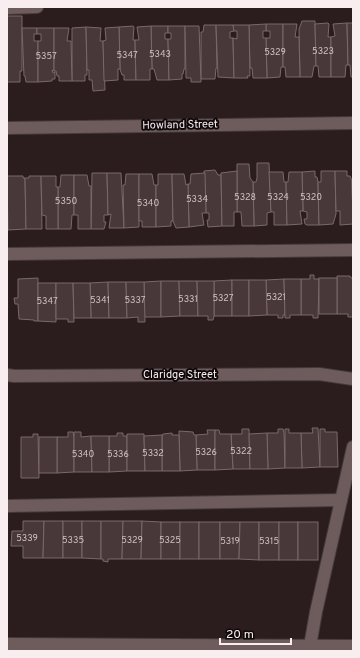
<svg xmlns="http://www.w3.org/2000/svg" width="360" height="658" font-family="Overpass,sans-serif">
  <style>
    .building { fill: #483839; stroke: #7b686a }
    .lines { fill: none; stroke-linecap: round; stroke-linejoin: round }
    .minor-casing { stroke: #463a3b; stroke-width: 14 }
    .minor { stroke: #6e5c5d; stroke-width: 12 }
    .labels { text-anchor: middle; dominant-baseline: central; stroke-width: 4; stroke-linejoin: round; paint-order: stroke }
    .number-label { font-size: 9px; fill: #cdc0c2 }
    .street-label { font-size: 11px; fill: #f9eeef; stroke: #0f0909 }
  </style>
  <rect width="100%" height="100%" fill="#2b1c1e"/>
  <g class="building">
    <path d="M 7,16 L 22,16 L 22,71 L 20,71 L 20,82 L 7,82 Z"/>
    <path d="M 302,21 L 315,21 L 316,66 L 314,66 L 312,77 L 300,77 L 299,29 Z"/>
    <path d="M 328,23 L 329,24 L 328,37 L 331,37 L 331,77 L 319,77 L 318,66 L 316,66 L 315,24 Z"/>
    <path d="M 347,23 L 348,65 L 346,65 L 345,77 L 331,77 L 331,37 L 335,36 L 333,24 Z"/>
    <path d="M 347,23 L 353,23 L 353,77 L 351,77 L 350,65 L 348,65 Z"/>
    <path d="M 266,24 L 283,24 L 283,67 L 281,67 L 280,77 L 267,78 L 266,38 L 270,38 L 270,31 L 266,31 Z"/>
    <path d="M 266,24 L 266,31 L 263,31 L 263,38 L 266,38 L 267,78 L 253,78 L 252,68 L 250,68 L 249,25 Z"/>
    <path d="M 283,24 L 297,24 L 295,37 L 299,37 L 300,77 L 286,77 L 285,67 L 283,67 Z"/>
    <path d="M 204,25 L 216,25 L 217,68 L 216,68 L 215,79 L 201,79 L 201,32 L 203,32 Z"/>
    <path d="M 216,25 L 233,25 L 234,31 L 230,32 L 230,38 L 233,38 L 234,78 L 218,77 Z"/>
    <path d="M 233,25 L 249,25 L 250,76 L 247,76 L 248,78 L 234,78 L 233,38 L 237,39 L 237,31 L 234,31 Z"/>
    <path d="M 133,26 L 134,27 L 133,40 L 135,40 L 136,80 L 124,80 L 124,75 L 122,75 L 120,69 L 119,27 Z"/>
    <path d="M 151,26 L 168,26 L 168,33 L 165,33 L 165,39 L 168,39 L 169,80 L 157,80 L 154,69 L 152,69 Z"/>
    <path d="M 151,26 L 152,69 L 150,69 L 150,80 L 136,80 L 135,40 L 139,40 L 137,27 Z"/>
    <path d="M 168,26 L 185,26 L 185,69 L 184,69 L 183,74 L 182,74 L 182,79 L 169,80 L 168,39 L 171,39 L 171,33 L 168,33 Z"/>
    <path d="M 185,26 L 199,26 L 201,82 L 191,82 L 191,78 L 186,78 Z"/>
    <path d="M 86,27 L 87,75 L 85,75 L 85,81 L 72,81 L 72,28 Z"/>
    <path d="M 86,27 L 101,28 L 100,41 L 103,41 L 105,90 L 93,91 L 92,80 L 89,80 L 89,70 L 87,70 Z"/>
    <path d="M 119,27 L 120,69 L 118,69 L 118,80 L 104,81 L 103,41 L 106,40 L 105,28 Z"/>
    <path d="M 22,28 L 37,28 L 37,34 L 34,34 L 34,41 L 38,41 L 38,82 L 26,82 L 25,76 L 24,76 Z"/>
    <path d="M 37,28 L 54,28 L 54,71 L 52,70 L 53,73 L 55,72 L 55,79 L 52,79 L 52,81 L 38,82 L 38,41 L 41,41 L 41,34 L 37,34 Z"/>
    <path d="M 54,28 L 69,28 L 67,41 L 71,41 L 72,81 L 59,81 L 59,76 L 57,76 L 56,71 L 54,71 Z"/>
    <path d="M 257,163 L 269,163 L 271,212 L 267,213 L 267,225 L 254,226 L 253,182 L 256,182 L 257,178 Z"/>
    <path d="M 237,164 L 249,164 L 250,178 L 253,182 L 254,226 L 242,226 L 241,212 L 237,212 Z"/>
    <path d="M 215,170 L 218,175 L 221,175 L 222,226 L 208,227 L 207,220 L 209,220 L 209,213 L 206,213 L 204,171 Z"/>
    <path d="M 237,171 L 237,212 L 234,212 L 234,226 L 222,226 L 221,173 Z"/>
    <path d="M 315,171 L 315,177 L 317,177 L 318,182 L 319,225 L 307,225 L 305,224 L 304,219 L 307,219 L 307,212 L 303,211 L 302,172 Z"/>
    <path d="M 321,171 L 335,171 L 336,214 L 333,224 L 319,225 L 318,182 L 321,182 Z"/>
    <path d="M 335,171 L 347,171 L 347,176 L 350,176 L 352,181 L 353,224 L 340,225 L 340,211 L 336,211 Z"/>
    <path d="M 269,172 L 283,172 L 284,182 L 286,182 L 287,225 L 274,225 L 274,212 L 271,212 Z"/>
    <path d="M 289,172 L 302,172 L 303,211 L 300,211 L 302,224 L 287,225 L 286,182 L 288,182 Z"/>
    <path d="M 92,173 L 107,173 L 108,215 L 104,215 L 104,222 L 106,222 L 104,229 L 91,229 Z"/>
    <path d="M 107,173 L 121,173 L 124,228 L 109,228 L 111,214 L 108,215 Z"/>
    <path d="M 205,173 L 206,213 L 202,213 L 204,225 L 189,227 L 188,184 L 190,184 L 191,174 Z"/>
    <path d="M 126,174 L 139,174 L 139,227 L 124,228 L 123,185 L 125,185 Z"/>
    <path d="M 139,174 L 152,174 L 154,185 L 156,185 L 156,227 L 142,227 L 142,221 L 139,221 Z"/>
    <path d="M 158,174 L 172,174 L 173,221 L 171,221 L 171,226 L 156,227 L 156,185 L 158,185 Z"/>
    <path d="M 172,174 L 184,174 L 186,185 L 188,184 L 189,227 L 176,228 L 173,221 Z"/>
    <path d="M 61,175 L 74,175 L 74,215 L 72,215 L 71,229 L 58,229 L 58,187 L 60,187 Z"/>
    <path d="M 74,175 L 87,175 L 89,186 L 91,186 L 91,229 L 78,229 L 78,215 L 74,215 Z"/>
    <path d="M 7,176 L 23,176 L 23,178 L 25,178 L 26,229 L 8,230 Z"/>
    <path d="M 29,176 L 41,176 L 42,229 L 26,229 L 25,178 L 29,178 Z"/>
    <path d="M 41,176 L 56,176 L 56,187 L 58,187 L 58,229 L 46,229 L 46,216 L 42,215 Z"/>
    <path d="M 352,181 L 353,181 L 353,224 Z"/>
    <path d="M 310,275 L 314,275 L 314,279 L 319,279 L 318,318 L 313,318 L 313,315 L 301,315 L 301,279 L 310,279 Z"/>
    <path d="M 337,276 L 350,276 L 351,278 L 353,278 L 353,317 L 348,317 L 348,314 L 337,314 Z"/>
    <path d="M 38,278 L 38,321 L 34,321 L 34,320 L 19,319 L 18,304 L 15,304 L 14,298 L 18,298 L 18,279 Z"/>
    <rect x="319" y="278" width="18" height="36"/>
    <path d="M 284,279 L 285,315 L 283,315 L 283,318 L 278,318 L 278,315 L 267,315 L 266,280 Z"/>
    <path d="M 284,279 L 301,279 L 301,315 L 290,315 L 290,318 L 285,318 Z"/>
    <path d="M 232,280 L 232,316 L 214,316 L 214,281 Z"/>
    <rect x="232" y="280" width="17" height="36"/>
    <path d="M 249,280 L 266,280 L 267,315 L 249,316 Z"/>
    <path d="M 161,281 L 161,317 L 144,317 L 144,282 Z"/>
    <path d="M 161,281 L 179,281 L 180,316 L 161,317 Z"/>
    <path d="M 179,281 L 197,281 L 198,316 L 180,316 Z"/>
    <path d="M 197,281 L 214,281 L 214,316 L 213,320 L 208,320 L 208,316 L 198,316 Z"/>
    <path d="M 108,282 L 109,318 L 91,318 L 90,283 Z"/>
    <path d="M 108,282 L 126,282 L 127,318 L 109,318 Z"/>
    <path d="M 126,282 L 144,282 L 145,322 L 138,322 L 138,317 L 127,318 Z"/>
    <path d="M 38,283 L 56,283 L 56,322 L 38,321 Z"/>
    <path d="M 56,283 L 73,283 L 74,322 L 68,322 L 68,319 L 56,319 Z"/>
    <path d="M 73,283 L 90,283 L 91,318 L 74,318 Z"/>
    <path d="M 312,428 L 318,428 L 320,467 L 302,468 L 301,433 L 313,433 Z"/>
    <path d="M 242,429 L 249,429 L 250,469 L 233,469 L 231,434 L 242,434 Z"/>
    <path d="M 278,429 L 283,429 L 284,433 L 285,468 L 268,469 L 267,433 L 278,433 Z"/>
    <path d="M 285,429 L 289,429 L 289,433 L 301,433 L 302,468 L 285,468 Z"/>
    <path d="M 320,429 L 325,429 L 325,432 L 337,432 L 338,467 L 320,467 Z"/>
    <path d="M 207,430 L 215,430 L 215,470 L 197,470 L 196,435 L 208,434 Z"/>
    <path d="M 215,430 L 219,430 L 220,434 L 231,434 L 233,469 L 215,470 Z"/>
    <path d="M 179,431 L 193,432 L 194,435 L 196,435 L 197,470 L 180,471 Z"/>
    <path d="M 68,432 L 73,432 L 74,437 L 74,472 L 57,473 L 57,437 L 68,437 Z"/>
    <path d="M 74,432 L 81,432 L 81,437 L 91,436 L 92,472 L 74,472 Z"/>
    <path d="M 117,433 L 123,433 L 123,436 L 127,436 L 127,471 L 109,472 L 109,436 L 117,436 Z"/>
    <path d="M 172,433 L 172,435 L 179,435 L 180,471 L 162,471 L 162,435 L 163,434 Z"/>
    <path d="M 267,433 L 268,469 L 250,469 L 249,434 Z"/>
    <path d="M 33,434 L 38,434 L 39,478 L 21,478 L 21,437 L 33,437 Z"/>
    <path d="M 127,434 L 144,434 L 145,471 L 127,471 Z"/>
    <path d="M 162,435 L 162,471 L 145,471 L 144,436 Z"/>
    <path d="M 91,436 L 109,436 L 109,472 L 92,472 Z"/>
    <rect x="39" y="437" width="18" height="36"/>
    <path d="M 23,521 L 44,521 L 43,558 L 23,558 L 23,546 L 11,546 L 12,531 L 23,531 Z"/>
    <path d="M 44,521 L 63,521 L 63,558 L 43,558 Z"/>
    <rect x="63" y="521" width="19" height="37"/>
    <path d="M 82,521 L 101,521 L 101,559 L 82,558 Z"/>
    <path d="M 101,521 L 123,521 L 122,559 L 108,559 L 108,562 L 103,561 L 103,559 L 101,559 Z"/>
    <path d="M 123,521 L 142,521 L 141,559 L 122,559 Z"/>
    <path d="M 142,521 L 161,522 L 161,559 L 141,559 Z"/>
    <rect x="161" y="522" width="19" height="37"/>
    <rect x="180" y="522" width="19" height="37"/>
    <rect x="199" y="522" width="21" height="37"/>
    <path d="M 220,522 L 240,522 L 239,559 L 220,559 Z"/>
    <path d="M 240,522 L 259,522 L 259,560 L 239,559 Z"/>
    <rect x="259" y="522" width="20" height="38"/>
    <rect x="279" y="522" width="19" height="38"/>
    <rect x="298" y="522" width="20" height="38"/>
  </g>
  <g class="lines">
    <g class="minor-casing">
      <g id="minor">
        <path d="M 7,8 L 37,7"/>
        <path d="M 7,128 L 353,123"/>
        <path d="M 7,254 L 353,250"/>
        <path d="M 7,375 L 14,376 L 319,374 L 353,379"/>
        <path d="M 7,506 L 341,500"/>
        <path d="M 7,644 L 353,646"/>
        <path d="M 310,646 L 316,612 L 353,447"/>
      </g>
    </g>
    <use href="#minor" class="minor"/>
  </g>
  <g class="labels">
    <g class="number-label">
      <text x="323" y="51">5323</text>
      <text x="275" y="52">5329</text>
      <text x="160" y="54">5343</text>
      <text x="127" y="55">5347</text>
      <text x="46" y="56">5357</text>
      <text x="245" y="197">5328</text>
      <text x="278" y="197">5324</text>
      <text x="311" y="197">5320</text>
      <text x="197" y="199">5334</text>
      <text x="66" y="201">5350</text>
      <text x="148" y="203">5340</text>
      <text x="276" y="297">5321</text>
      <text x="223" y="298">5327</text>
      <text x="188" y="299">5331</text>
      <text x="100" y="300">5341</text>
      <text x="135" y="300">5337</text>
      <text x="47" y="301">5347</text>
      <text x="241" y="451">5322</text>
      <text x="206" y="452">5326</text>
      <text x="153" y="453">5332</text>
      <text x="83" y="454">5340</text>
      <text x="118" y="454">5336</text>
      <text x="27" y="538">5339</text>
      <text x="73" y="540">5335</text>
      <text x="132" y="540">5329</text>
      <text x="170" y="540">5325</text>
      <text x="230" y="541">5319</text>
      <text x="269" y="541">5315</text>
    </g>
    <g class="street-label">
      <text transform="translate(180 125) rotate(-1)">Howland Street</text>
      <text x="180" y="375">Claridge Street</text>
    </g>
  </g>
  <rect width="360" height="658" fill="none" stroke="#f9eeef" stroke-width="16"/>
  <path d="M220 638v6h71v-6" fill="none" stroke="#f9eeef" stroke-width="2"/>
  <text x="226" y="638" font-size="12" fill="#f9eeef" stroke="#0f0909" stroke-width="3" paint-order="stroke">20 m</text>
</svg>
